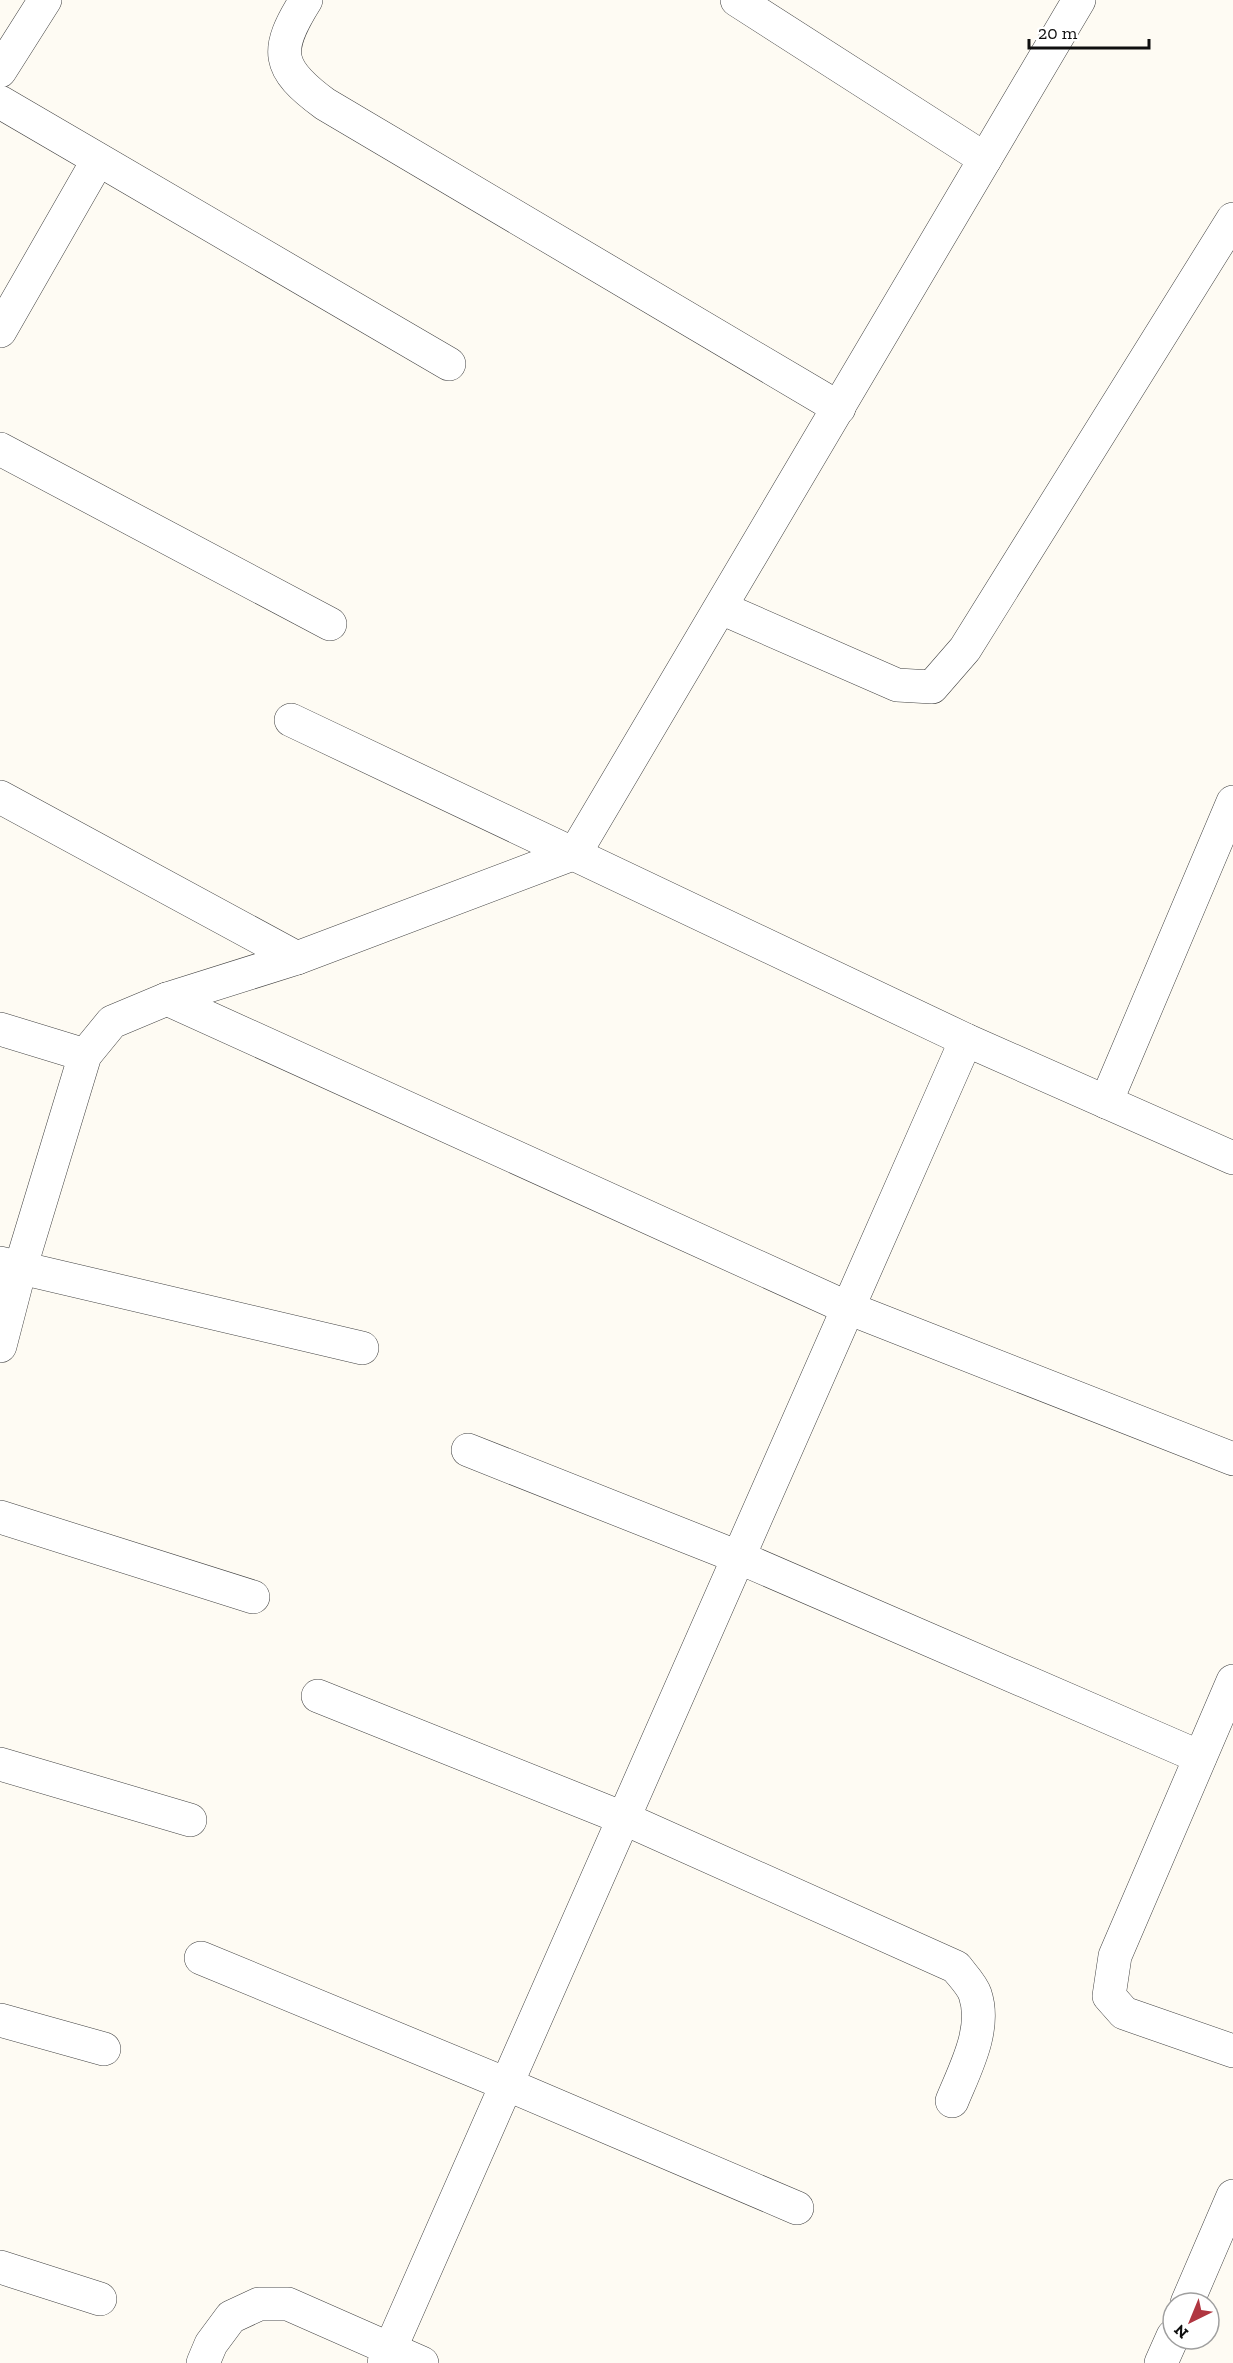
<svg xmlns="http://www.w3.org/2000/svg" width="1233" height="2363" font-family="'Zilla Slab',serif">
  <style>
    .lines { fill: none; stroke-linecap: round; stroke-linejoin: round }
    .minor-casing { stroke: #424242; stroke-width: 34 }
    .minor { stroke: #fff; stroke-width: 33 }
  </style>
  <rect width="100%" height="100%" fill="#fefbf3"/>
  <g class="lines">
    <g class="minor-casing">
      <g id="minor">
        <path d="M 306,0 C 274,51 276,68 325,104 L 839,408"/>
        <path d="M 737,0 L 985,159"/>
        <path d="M 0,71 L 45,0"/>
        <path d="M 0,102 L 449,364"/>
        <path d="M 0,331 L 98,160"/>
        <path d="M 0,449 L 330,624"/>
        <path d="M 721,608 L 897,685 L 932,687 L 965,649 L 1233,219"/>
        <path d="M 291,720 L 966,1040 L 1233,1158"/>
        <path d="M 0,797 L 297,958"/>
        <path d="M 167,999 L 848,1308 L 1233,1459"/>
        <path d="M 0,1029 L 85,1055"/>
        <path d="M 1106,1102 L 1233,802"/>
        <path d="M 0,1263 L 362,1348"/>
        <path d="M 0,1346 L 20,1269 L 85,1055 L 112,1022 L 167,999 L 297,958 L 575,853 L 1079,0"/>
        <path d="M 468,1450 L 738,1557 L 1200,1757"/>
        <path d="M 0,1517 L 253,1597"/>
        <path d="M 1233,1681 L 1115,1956 L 1109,1996 L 1124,2013 L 1233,2051"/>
        <path d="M 318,1696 L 623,1818 L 956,1967 C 962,1975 972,1985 975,1994 C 987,2029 965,2069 952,2101"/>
        <path d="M 0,1764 L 190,1820"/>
        <path d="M 201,1958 L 506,2084 L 797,2208"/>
        <path d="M 0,2020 L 104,2049"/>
        <path d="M 0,2267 L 100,2299"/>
        <path d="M 1187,2303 L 1233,2196"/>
        <path d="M 203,2363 L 211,2344 L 231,2317 L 259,2304 L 288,2304 L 422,2363"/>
        <path d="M 384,2363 L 966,1040"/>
        <path d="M 1161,2363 L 1173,2336"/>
      </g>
    </g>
    <use href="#minor" class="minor"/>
  </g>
  <g transform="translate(1191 2321) rotate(223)"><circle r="28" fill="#ffffff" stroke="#9f9f9f" stroke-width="1.5"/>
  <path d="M0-4.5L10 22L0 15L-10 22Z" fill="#b03641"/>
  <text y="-9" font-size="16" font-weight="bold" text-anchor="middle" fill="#0f0f0f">N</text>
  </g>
  <path d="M1029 39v9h120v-9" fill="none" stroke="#0f0f0f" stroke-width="3"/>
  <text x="1038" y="39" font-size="18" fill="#0f0f0f" stroke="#ffffff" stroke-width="4.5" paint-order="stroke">20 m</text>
</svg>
